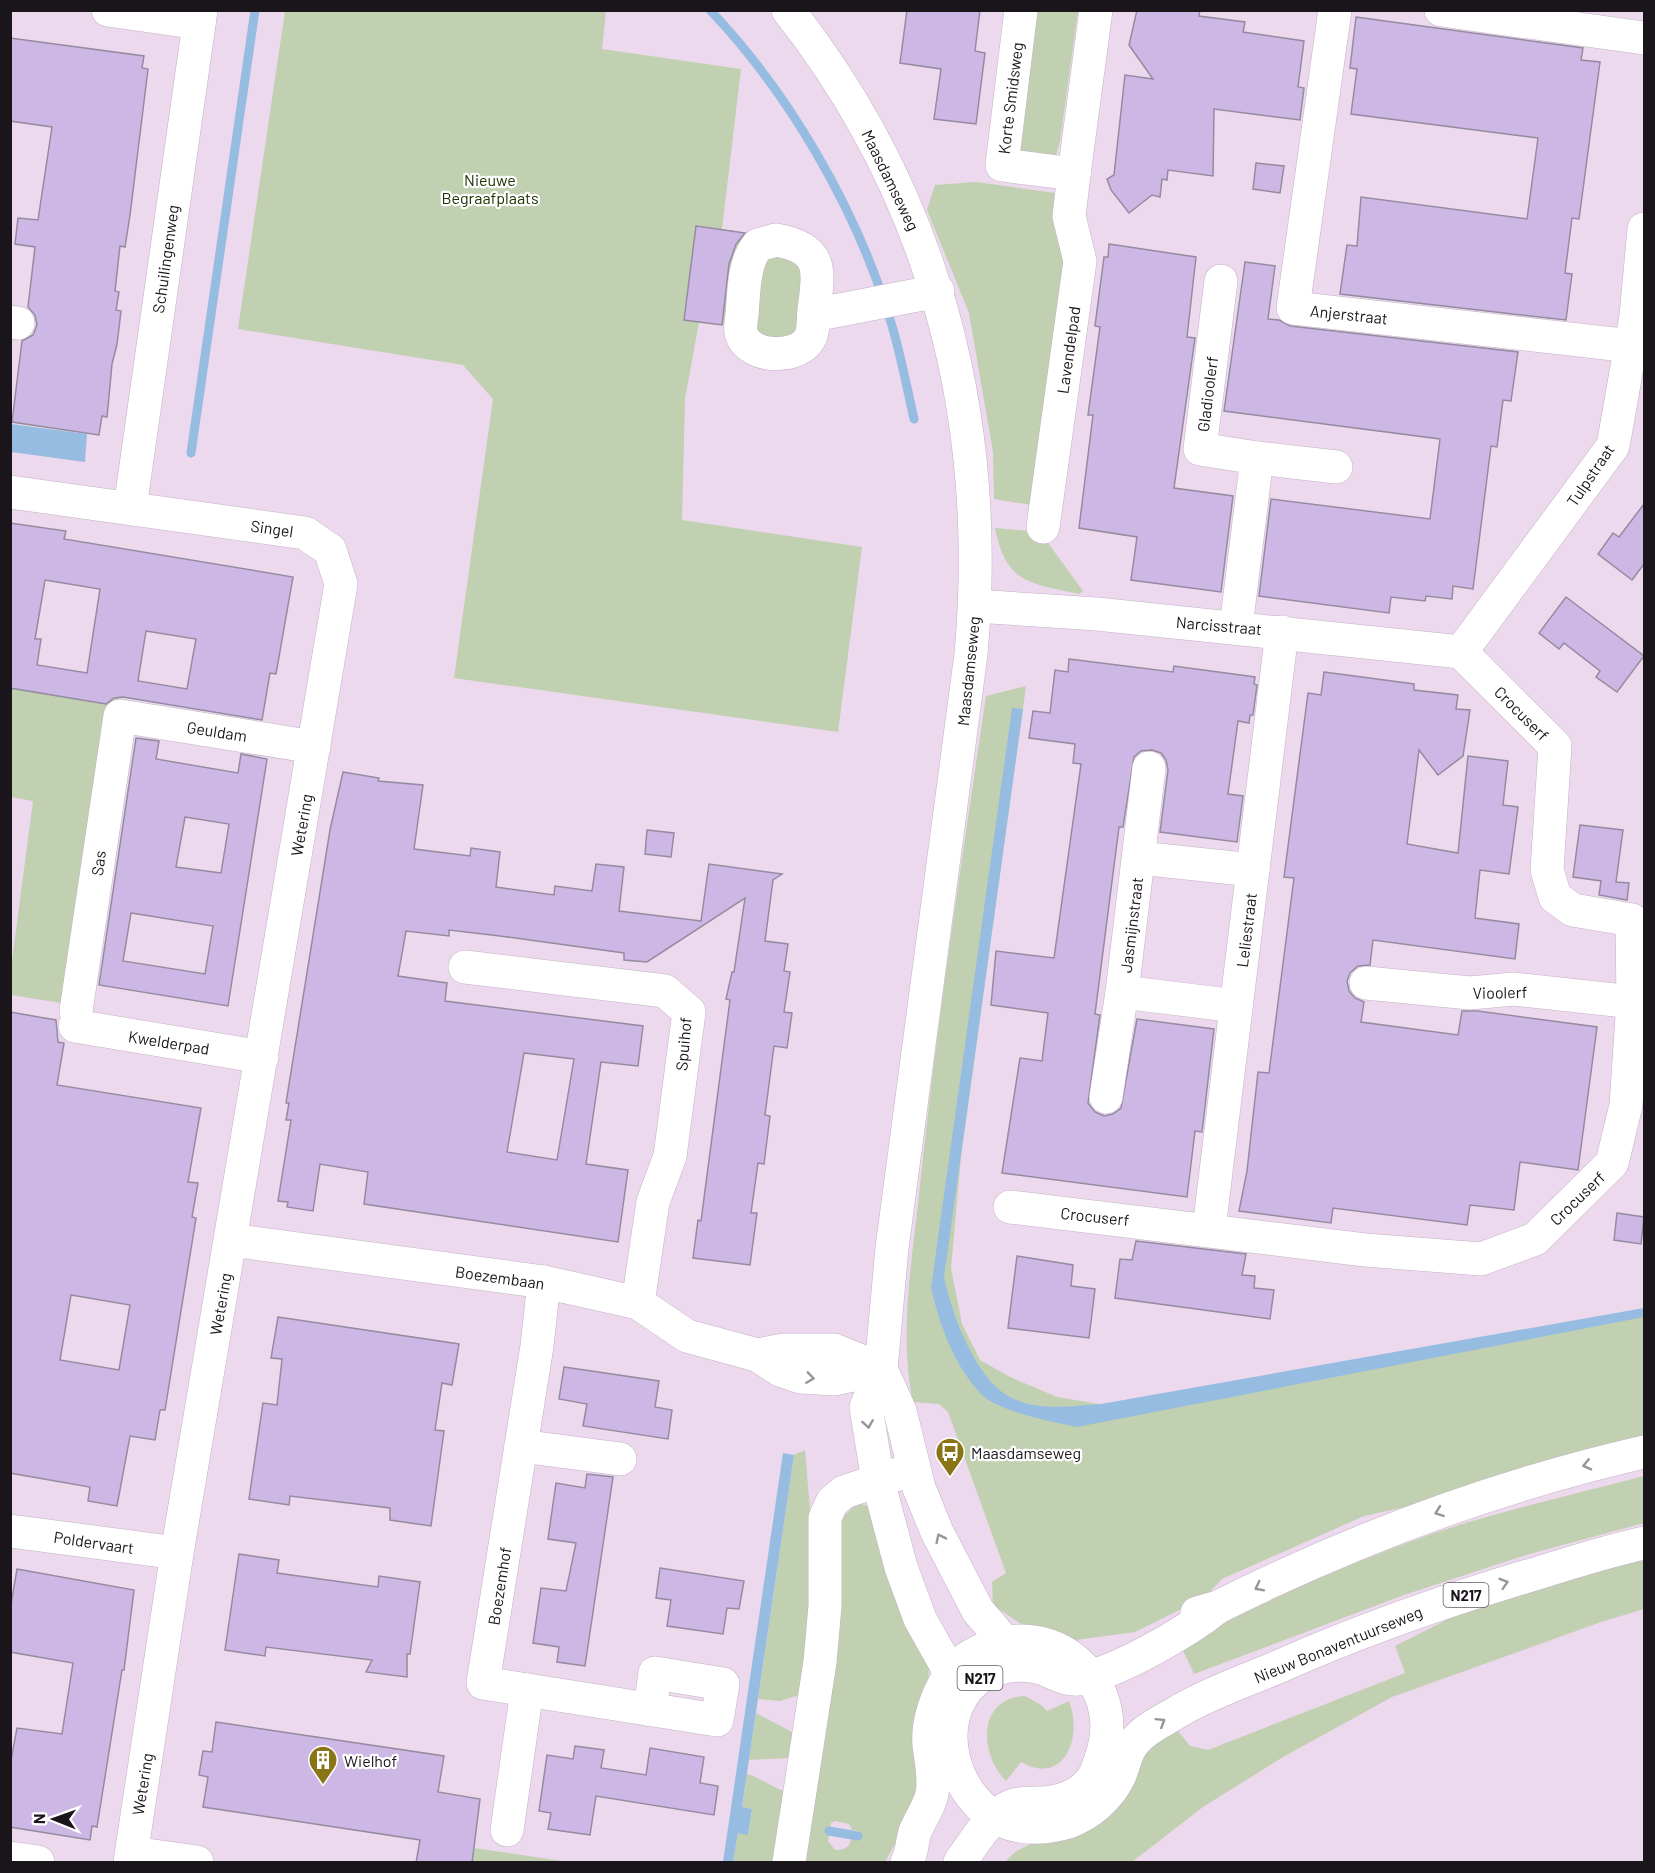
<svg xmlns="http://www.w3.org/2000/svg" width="1655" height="1873" font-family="Barlow,sans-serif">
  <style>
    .green { fill: #c1d0b0; fill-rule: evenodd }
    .water { fill: #96bde1 }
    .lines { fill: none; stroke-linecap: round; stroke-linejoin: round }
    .stream { stroke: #96bde1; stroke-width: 9 }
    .building { fill: #cdb8e5; stroke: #958ba0; stroke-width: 1.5; fill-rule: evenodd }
    .minor-casing { stroke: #c3b1c5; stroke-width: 34 }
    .major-casing { stroke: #c3b1c5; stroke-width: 34 }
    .minor { stroke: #fff; stroke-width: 33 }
    .major { stroke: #fff; stroke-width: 33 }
    .oneway { stroke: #989598 }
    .labels { text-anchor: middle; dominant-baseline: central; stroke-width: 4.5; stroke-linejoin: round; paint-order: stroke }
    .shield { fill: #fff; stroke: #5f5a5f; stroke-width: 1.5 }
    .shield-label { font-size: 15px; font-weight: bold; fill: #1a141b }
    .street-label { font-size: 16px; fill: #1a141b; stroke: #fff }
    .park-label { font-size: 16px; fill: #203200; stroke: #fff }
    .poi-label { font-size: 16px; fill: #1a141b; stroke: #fff; text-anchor: start }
  </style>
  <rect width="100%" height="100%" fill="#ecd9ed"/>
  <g class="green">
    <path d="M 285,11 L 606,11 L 602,49 L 741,69 L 722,229 L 747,233 L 734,326 L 699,322 L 685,399 L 682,520 L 862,547 L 838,732 L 454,678 L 493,399 L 463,365 L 238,329 Z"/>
    <path d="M 1034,11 L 1078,11 L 1060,141 L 1056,155 L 1046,158 L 1016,151 Z"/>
    <path d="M 976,182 L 1055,193 L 1073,260 L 1031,505 L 994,499 L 993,452 L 969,313 L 927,210 L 935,185 Z"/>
    <path d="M 779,252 L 804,269 L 796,330 L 788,341 L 754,334 L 762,263 Z"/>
    <path d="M 995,528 L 1040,532 L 1083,591 L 1079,594 C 1030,583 1006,584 995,528 Z"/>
    <path d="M 10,680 L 129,700 L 80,1006 L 11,995 L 11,968 L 33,801 L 11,797 Z"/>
    <path d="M 1026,686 L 961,1157 L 951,1268 L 962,1324 L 980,1360 L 1010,1377 L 1057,1397 L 1105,1405 L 1644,1310 L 1644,1439 L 1437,1500 L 1364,1516 L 1222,1579 L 1204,1598 L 1135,1632 L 1076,1640 L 1027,1628 L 993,1605 L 992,1582 L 1006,1573 L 948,1412 L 939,1404 L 913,1402 C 898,1332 913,1256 920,1186 C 937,1022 962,859 986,696 Z"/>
    <path d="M 805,1450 L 817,1594 L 799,1695 L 780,1701 L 758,1699 L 794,1455 Z"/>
    <path d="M 1644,1476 L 1644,1523 L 1526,1555 L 1404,1595 L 1194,1674 L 1180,1644 C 1273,1598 1368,1553 1469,1522 C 1527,1505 1586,1491 1644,1476 Z"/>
    <path d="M 861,1504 L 869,1506 L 929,1667 L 922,1784 L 908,1820 L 885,1862 L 796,1862 L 841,1519 L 853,1507 ZM 835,1821 L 849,1824 L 852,1830 L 859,1831 L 858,1840 L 851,1839 C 850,1848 843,1850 835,1850 L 828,1841 L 831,1823 Z"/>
    <path d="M 1644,1555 L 1644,1609 L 1601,1622 L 1392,1697 L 1283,1757 L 1203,1807 L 1132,1862 L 1005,1862 L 1015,1852 L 1034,1842 L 1174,1726 L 1190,1746 L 1208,1750 L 1405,1673 L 1395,1646 L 1486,1600 Z"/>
    <path d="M 1025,1696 L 1041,1705 L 1047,1711 L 1069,1701 C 1083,1736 1065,1787 1021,1762 L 1006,1781 C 979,1754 977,1698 1025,1696 Z"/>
    <path d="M 756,1713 L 794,1733 L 790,1758 L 749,1760 Z"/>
    <path d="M 747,1774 C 764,1779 773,1789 791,1793 L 779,1862 L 733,1862 L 738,1833 L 748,1834 L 752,1809 L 742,1808 Z"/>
    <path d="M 474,1848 L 569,1862 L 472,1862 Z"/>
  </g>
  <g class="water">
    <path d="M 11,424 L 87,434 L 85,462 L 11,452 Z"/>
    <path d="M 1012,708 L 1023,709 L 944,1277 C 952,1314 976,1382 1014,1399 C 1040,1411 1073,1406 1101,1404 L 1644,1308 L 1644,1317 L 1077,1427 C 1053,1422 1000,1412 982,1395 C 954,1366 940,1326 931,1288 Z"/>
    <path d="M 783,1453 L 794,1455 L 742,1807 L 752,1809 L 748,1835 L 738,1833 L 733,1862 L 723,1862 Z"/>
  </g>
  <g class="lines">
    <g class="stream">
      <path d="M 710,10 C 789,93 855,207 889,316 C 900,350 906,384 914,419"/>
      <path d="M 191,453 L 255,10"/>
      <path d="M 829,1831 L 858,1836"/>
    </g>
  </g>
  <g class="building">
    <path d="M 907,10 L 980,10 L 975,51 L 985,53 L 976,124 L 934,119 L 941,69 L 900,63 Z"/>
    <path d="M 1137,10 L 1200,10 L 1199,16 L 1245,22 L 1243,32 L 1304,41 L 1298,87 L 1304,88 L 1300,120 L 1214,109 L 1213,176 L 1168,170 L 1167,180 L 1162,179 L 1160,197 L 1152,195 L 1129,213 L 1111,190 L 1107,179 L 1114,175 L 1125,75 L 1153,79 L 1129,45 Z"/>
    <path d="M 1356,17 L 1583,48 L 1581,60 L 1600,62 L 1579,219 L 1572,218 L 1565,273 L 1572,274 L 1566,320 L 1340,294 L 1347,245 L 1357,246 L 1361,197 L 1527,219 L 1538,138 L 1351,114 L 1357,69 L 1350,68 Z"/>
    <path d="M 10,38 L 144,56 L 142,68 L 148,69 L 130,215 L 125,247 L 120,246 L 115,291 L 119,292 L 116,310 L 121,311 L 117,344 L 112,364 L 107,417 L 102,416 L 99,435 L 12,422 L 22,341 L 33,335 L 37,325 L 35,315 L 28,307 L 35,247 L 15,244 L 18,218 L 38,220 L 52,127 L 10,121 Z"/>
    <path d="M 1256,163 L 1284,166 L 1280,193 L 1253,189 Z"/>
    <path d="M 696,226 L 745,233 L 736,244 L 729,264 L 722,325 L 684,320 Z"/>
    <path d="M 1109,244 L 1196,257 L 1187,337 L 1195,338 L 1174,488 L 1233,496 L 1221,592 L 1131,580 L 1137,537 L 1079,528 L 1093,415 L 1088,415 L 1100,327 L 1095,326 L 1104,257 L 1108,257 Z"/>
    <path d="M 1245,262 L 1275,266 L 1268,319 L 1279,320 L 1290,326 L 1518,352 L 1511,401 L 1503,400 L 1497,447 L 1491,446 L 1473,589 L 1453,586 L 1452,599 L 1426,596 L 1425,601 L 1391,597 L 1389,613 L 1259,596 L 1271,499 L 1430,519 L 1440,439 L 1224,411 Z"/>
    <path d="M 1644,504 L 1644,564 L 1632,580 L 1598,554 L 1613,533 L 1619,537 Z"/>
    <path d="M 10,523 L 66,531 L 64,539 L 293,577 L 276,674 L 270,673 L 262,720 L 123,697 L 114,698 L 106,704 L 10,688 ZM 45,580 L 100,589 L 87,673 L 37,665 L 41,639 L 35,639 ZM 146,631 L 196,639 L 187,689 L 138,681 Z"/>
    <path d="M 1566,597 L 1644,656 L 1617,692 L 1596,677 L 1600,671 L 1564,643 L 1559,649 L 1539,633 Z"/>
    <path d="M 1069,659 L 1173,672 L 1174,666 L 1255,677 L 1254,684 L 1257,685 L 1253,715 L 1250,715 L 1249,723 L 1238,721 L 1228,794 L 1243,796 L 1237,842 L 1160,832 L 1168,770 L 1166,760 L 1161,753 L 1152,750 L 1141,751 L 1134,757 L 1123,827 L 1119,827 L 1095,1014 L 1100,1015 L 1088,1103 L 1095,1112 L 1104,1116 L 1113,1114 L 1121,1108 L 1137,1019 L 1214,1029 L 1202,1132 L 1195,1131 L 1187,1197 L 1002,1173 L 1020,1058 L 1042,1061 L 1048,1013 L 991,1005 L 996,951 L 1054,958 L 1081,764 L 1073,763 L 1075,744 L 1029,738 L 1033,711 L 1050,713 L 1055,670 L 1068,672 Z"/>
    <path d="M 1324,672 L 1414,684 L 1414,690 L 1458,695 L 1456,709 L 1470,710 L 1463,756 L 1438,775 L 1419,750 L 1407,844 L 1458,853 L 1468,756 L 1508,761 L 1503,805 L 1518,807 L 1509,874 L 1480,870 L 1475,918 L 1519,924 L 1515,959 L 1373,940 L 1370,965 L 1358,966 L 1350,973 L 1347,981 L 1349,991 L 1355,998 L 1364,1002 L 1361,1022 L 1458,1035 L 1462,1011 L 1478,1011 L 1597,1027 L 1578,1170 L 1520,1162 L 1514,1210 L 1470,1205 L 1467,1225 L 1333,1208 L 1331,1223 L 1239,1211 L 1247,1171 L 1258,1072 L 1269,1073 L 1294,878 L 1284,877 L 1308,693 L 1321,695 Z"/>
    <path d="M 136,738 L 159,741 L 156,759 L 238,773 L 241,754 L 267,759 L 228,1006 L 99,985 ZM 185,817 L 229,824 L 221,873 L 176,867 ZM 131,913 L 213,926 L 205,974 L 123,961 Z"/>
    <path d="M 343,772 L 379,778 L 378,781 L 423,785 L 414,849 L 470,856 L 471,848 L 500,852 L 496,887 L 554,895 L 555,886 L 592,891 L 596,864 L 624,867 L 619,911 L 701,921 L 709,864 L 782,874 L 773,880 L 765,941 L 788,944 L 784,971 L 790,972 L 784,1012 L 792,1013 L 787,1048 L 774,1046 L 765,1115 L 770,1116 L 764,1164 L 758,1163 L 751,1213 L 757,1213 L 750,1265 L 693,1258 L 698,1220 L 701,1221 L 730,1000 L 726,999 L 732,972 L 734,972 L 745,898 L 647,962 L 624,960 L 624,953 L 500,936 L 449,930 L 449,936 L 406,931 L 398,976 L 447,983 L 445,1001 L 643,1026 L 638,1066 L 601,1062 L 586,1164 L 628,1170 L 618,1242 L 364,1204 L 368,1172 L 320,1164 L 313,1211 L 287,1207 L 288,1202 L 278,1201 L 291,1120 L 286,1120 L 289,1103 L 286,1103 L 330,830 ZM 524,1053 L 574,1059 L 557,1160 L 507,1152 Z"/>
    <path d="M 1580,825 L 1623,830 L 1616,882 L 1629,883 L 1627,900 L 1599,895 L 1601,881 L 1573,877 Z"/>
    <path d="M 647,830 L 674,833 L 671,857 L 645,854 Z"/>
    <path d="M 10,1012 L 56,1020 L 58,1042 L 64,1043 L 57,1085 L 201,1108 L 188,1182 L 198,1183 L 192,1217 L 196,1218 L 165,1410 L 160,1410 L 155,1440 L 130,1436 L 117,1506 L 88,1501 L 90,1487 L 10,1473 ZM 71,1295 L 130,1305 L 119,1370 L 60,1360 Z"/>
    <path d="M 1617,1213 L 1644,1217 L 1641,1244 L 1614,1240 Z"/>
    <path d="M 1136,1241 L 1246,1254 L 1242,1275 L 1255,1276 L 1254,1288 L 1274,1290 L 1270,1319 L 1115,1298 L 1120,1259 L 1132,1260 Z"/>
    <path d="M 1017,1256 L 1073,1265 L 1071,1286 L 1095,1289 L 1089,1338 L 1008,1328 Z"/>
    <path d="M 278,1317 L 459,1344 L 452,1385 L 442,1383 L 435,1430 L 444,1431 L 431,1526 L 390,1520 L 390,1508 L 290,1496 L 289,1505 L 249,1499 L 263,1403 L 277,1405 L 282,1359 L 271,1358 Z"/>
    <path d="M 564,1367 L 659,1381 L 655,1407 L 672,1410 L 668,1439 L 583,1426 L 587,1404 L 559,1399 Z"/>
    <path d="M 587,1474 L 613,1477 L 585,1666 L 557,1662 L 559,1647 L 533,1643 L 541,1588 L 566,1591 L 576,1543 L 548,1539 L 556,1483 L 585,1488 Z"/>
    <path d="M 239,1554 L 279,1560 L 277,1573 L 378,1587 L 379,1576 L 420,1582 L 410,1654 L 407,1654 L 407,1677 L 366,1672 L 372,1660 L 266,1647 L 265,1656 L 225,1650 Z"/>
    <path d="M 660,1568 L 744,1581 L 739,1609 L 727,1608 L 723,1634 L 667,1626 L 671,1600 L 656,1598 Z"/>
    <path d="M 17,1569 L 134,1590 L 124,1670 L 122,1670 L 97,1827 L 92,1826 L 90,1840 L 10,1827 L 10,1765 L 17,1728 L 62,1734 L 73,1663 L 10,1652 L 10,1610 Z"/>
    <path d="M 216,1722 L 444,1756 L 438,1792 L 480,1799 L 472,1863 L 416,1863 L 420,1840 L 203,1807 L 208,1777 L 199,1775 L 203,1751 L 212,1752 Z"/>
    <path d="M 575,1746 L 604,1750 L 601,1768 L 646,1775 L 650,1748 L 704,1757 L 700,1783 L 718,1786 L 714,1815 L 596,1796 L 590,1835 L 548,1829 L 551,1813 L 539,1811 L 547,1755 L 573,1759 Z"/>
  </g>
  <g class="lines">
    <g class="minor-casing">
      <g id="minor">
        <path d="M 108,10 L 199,23"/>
        <path d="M 788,10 C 935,196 992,419 971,654 L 892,1248 L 881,1369 L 866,1407 L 878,1481 L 901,1567 L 920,1619 L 951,1674"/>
        <path d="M 1021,10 L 1002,165 L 1074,174 L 1096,10"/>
        <path d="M 1335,10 L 1293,308 L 1632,346"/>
        <path d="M 1441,10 L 1644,38"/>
        <path d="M 776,240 C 824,248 819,271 814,310 C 813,320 814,334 808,341 C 794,360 748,358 741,333 C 740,328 741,321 742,315 C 744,293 743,263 758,245 Z"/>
        <path d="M 1221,281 L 1200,449 L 1257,458 L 1236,627"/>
        <path d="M 814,315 L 938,291"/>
        <path d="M 10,322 L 18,323"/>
        <path d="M 1257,458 L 1336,467"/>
        <path d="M 10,492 L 305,533 L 330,550 L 341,584 L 177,1553 L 130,1862"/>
        <path d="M 130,508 L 201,10"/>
        <path d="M 1043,527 L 1080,261 L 1069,216 L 1074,174"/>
        <path d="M 975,606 L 1097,614 L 1461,652"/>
        <path d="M 1461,652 L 1613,446 L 1636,316 L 1644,229"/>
        <path d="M 1139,858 L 1253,870"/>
        <path d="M 465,967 L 665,991 L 689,1012 L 670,1156 L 653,1202 L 638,1303"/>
        <path d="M 1366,983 L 1470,993 L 1514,989 L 1633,1002"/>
        <path d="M 1122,992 L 1236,1006"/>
        <path d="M 76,1011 L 120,716 L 314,747"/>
        <path d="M 75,1026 L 262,1057"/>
        <path d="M 1106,1097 L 1122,992 L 1149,768"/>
        <path d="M 1010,1207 L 1365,1250 L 1481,1259 L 1535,1239 L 1612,1163 L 1626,1105 L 1633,1002 L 1632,920 L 1573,910 L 1555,897 L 1547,870 L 1555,746 L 1461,652"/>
        <path d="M 1209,1229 L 1282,632"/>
        <path d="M 231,1240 L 544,1282 L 638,1303 L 687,1336 L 757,1355 L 780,1370 L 801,1377 L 835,1379 L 881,1369"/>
        <path d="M 544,1282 L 537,1346 L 483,1683 L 717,1720 L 723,1684 L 655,1673 L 650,1710"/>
        <path d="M 757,1355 L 784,1350 L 834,1350 L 881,1369"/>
        <path d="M 881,1369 L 900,1411 L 919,1488 L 937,1532 L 978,1611 L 1004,1641"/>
        <path d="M 521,1446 L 620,1459"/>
        <path d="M 10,1531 L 177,1553"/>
        <path d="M 507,1830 L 527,1690"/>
        <path d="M 132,1853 L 197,1862"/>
        <path d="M 10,1858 L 38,1862"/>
        <path d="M 789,1862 L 820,1662 L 825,1606 L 825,1518 L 832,1502 L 844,1492 L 913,1469"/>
      </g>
    </g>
    <g class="major-casing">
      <g id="major">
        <path d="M 1218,1607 C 1187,1632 1118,1672 1080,1679 C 1065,1681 1054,1672 1041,1668 C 1019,1662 992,1666 975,1681 C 930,1720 953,1801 1005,1822 C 1024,1830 1049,1828 1068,1822 C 1089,1814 1109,1798 1119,1777 C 1124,1767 1125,1754 1132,1745 C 1142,1731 1160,1722 1174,1714 C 1207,1694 1245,1681 1280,1666 C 1364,1629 1450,1599 1538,1573 C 1573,1562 1608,1551 1644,1543"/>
        <path d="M 1197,1613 L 1218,1607 C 1354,1539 1496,1486 1644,1452"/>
        <path d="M 907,1862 C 912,1853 912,1842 915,1832 C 920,1819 929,1808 932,1794 C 935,1779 931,1760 929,1745 C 927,1721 937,1695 949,1676 C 958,1662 974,1653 989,1647 C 1056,1621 1124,1683 1103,1752 C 1100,1760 1098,1770 1093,1778 C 1081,1796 1059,1803 1038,1803 C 1029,1804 1020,1802 1011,1806 C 989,1816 974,1843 960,1862"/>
      </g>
    </g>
    <use href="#minor" class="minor"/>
    <use href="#major" class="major"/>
  </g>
  <defs><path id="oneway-chevron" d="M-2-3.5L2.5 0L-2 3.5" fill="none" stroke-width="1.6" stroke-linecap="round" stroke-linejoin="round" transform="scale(1.5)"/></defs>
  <g class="oneway">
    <use href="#oneway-chevron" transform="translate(810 1378) rotate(8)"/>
    <use href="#oneway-chevron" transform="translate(868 1424) rotate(81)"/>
    <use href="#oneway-chevron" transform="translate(1587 1465) rotate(167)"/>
    <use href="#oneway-chevron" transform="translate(1439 1512) rotate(160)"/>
    <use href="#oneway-chevron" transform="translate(940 1538) rotate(-116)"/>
    <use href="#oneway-chevron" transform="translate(1504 1583) rotate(-17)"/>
    <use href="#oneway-chevron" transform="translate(1259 1587) rotate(153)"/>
    <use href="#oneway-chevron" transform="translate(1161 1722) rotate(-32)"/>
  </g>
  <defs>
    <g id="bus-pin" transform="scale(1.5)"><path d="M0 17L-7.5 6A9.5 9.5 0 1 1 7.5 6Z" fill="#897417" stroke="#fff"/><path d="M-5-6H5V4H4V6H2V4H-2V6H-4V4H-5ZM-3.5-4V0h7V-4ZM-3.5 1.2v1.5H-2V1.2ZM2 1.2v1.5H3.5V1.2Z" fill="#fff"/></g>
    <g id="building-pin" transform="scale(1.5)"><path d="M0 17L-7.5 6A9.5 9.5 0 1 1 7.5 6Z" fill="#897417" stroke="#fff"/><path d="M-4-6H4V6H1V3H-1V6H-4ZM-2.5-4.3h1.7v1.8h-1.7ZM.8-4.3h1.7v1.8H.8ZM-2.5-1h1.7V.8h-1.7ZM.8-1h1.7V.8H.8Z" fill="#fff"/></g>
  </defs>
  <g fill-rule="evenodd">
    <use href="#bus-pin" x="950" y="1452"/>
    <use href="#building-pin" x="323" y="1760"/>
  </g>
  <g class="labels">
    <g class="shield">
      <rect x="1443.5" y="1583" width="45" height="24" rx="4.5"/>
      <rect x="957.5" y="1666" width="45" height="24" rx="4.5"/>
    </g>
    <g class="shield-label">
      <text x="1466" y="1595">N217</text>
      <text x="980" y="1678">N217</text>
    </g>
    <g class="street-label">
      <text transform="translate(1010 98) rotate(-83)">Korte Smidsweg</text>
      <text transform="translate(891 180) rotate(64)">Maasdamseweg</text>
      <text transform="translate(165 259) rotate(-82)">Schuilingenweg</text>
      <text transform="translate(1349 314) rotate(6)">Anjerstraat</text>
      <text transform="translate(1068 350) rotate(-82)">Lavendelpad</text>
      <text transform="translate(1207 394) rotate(-83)">Gladioolerf</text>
      <text transform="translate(1590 475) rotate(-56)">Tulpstraat</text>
      <text transform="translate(272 528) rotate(8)">Singel</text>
      <text transform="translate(1219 625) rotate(5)">Narcisstraat</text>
      <text transform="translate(968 671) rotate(-84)">Maasdamseweg</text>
      <text transform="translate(1522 713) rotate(45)">Crocuserf</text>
      <text transform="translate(217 731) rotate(9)">Geuldam</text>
      <text transform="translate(301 825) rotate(-80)">Wetering</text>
      <text transform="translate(98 863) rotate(-82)">Sas</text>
      <text transform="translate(1131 925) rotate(-83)">Jasmijnstraat</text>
      <text transform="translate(1246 930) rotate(-83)">Leliestraat</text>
      <text transform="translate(1500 992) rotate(-1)">Vioolerf</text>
      <text transform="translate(169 1042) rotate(9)">Kwelderpad</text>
      <text transform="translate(683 1044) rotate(-85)">Spuihof</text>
      <text transform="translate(1577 1198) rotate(-44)">Crocuserf</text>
      <text transform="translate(1095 1216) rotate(6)">Crocuserf</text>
      <text transform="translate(500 1277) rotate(8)">Boezembaan</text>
      <text transform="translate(220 1304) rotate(-80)">Wetering</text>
      <text transform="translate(94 1542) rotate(8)">Poldervaart</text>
      <text transform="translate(499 1586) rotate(-81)">Boezemhof</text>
      <text transform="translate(1338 1644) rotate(-22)">Nieuw Bonaventuurseweg</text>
      <text transform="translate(142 1784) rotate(-81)">Wetering</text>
    </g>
    <g class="park-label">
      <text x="490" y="179">Nieuwe<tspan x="490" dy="18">Begraafplaats</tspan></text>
    </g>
    <g class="poi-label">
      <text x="971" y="1452">Maasdamseweg</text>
      <text x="344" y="1760">Wielhof</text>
    </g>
  </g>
  <rect width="1655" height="1873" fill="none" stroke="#1a141b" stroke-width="24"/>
  <g transform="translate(54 1819) rotate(271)" stroke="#ffffff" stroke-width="4.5" paint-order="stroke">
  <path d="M0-4.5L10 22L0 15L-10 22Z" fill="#1a141b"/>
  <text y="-9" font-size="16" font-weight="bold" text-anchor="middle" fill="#1a141b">N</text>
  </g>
</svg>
